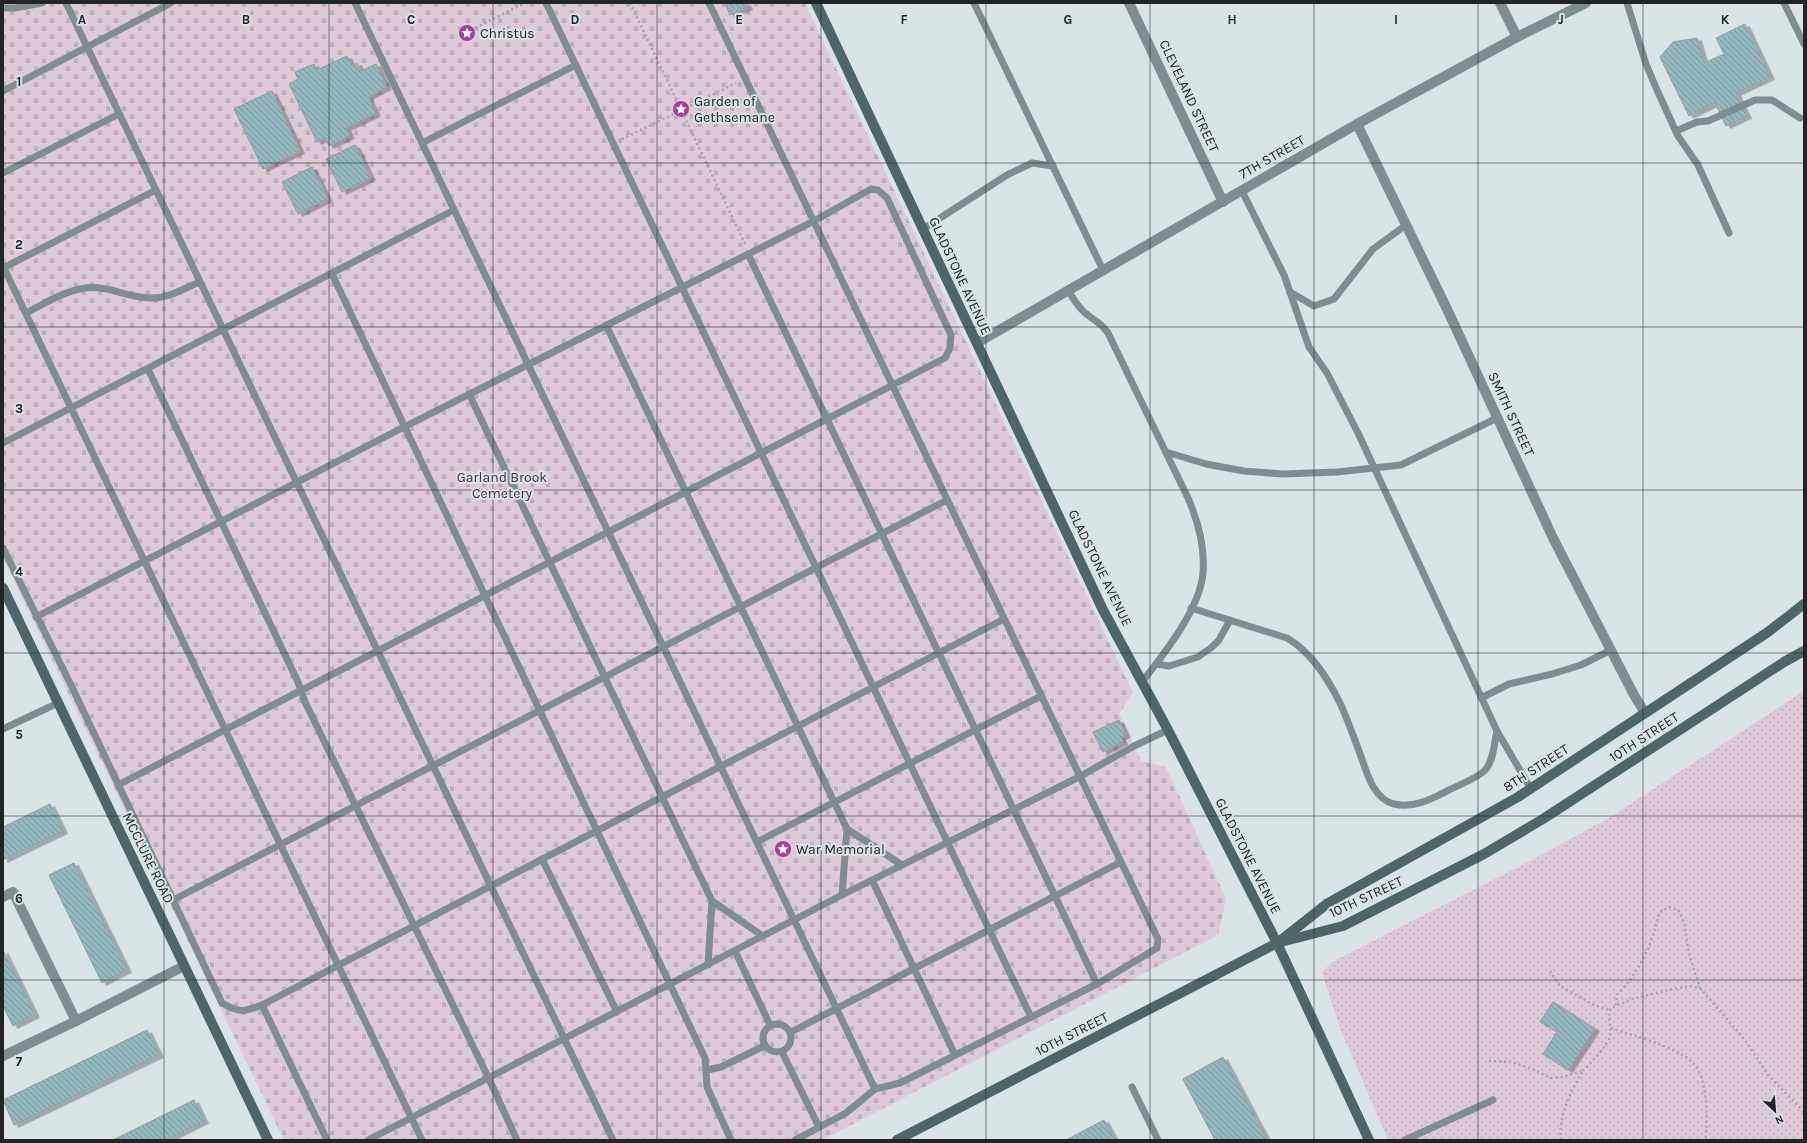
<svg xmlns="http://www.w3.org/2000/svg" width="1807" height="1143" font-family="Karla,sans-serif">
  <style>
    .grass { fill: url(#grass-dots) }
    .cemetery { fill: url(#cemetery-stones) }
    .building { fill: url(#building-back-hatch); stroke: #919c9e; filter: url(#shadow) }
    .lines { fill: none; stroke-linecap: round; stroke-linejoin: round }
    .path { stroke: #9ea8aa; stroke-width: 2.5; stroke-dasharray: 2 3; stroke-linecap: butt }
    .lane { stroke: #7e8e90; stroke-width: 7 }
    .street { stroke: #7e8e90; stroke-width: 10 }
    .secondary { stroke: #4e666a; stroke-width: 10 }
    .grid { fill: none; stroke: #202526; stroke-width: 1; stroke-opacity: 0.55 }
    .labels { text-anchor: middle; dominant-baseline: central; stroke-width: 4; stroke-linejoin: round; paint-order: stroke }
    .poi-label { font-size: 14px; fill: #202526; stroke: #d8e4e6; text-anchor: start }
    .street-label { font-size: 14px; fill: #202526; stroke: #d8e4e6 }
    .park-label { font-size: 14px; fill: #4f2a4a; stroke: #d8e4e6 }
    .grid-label { font-size: 13px; text-anchor: middle; font-weight: bold; fill: #202526; stroke: #d8e4e6; stroke-width: 4; stroke-linejoin: round; paint-order: stroke }
  </style>
  <defs>
    <pattern id="grass-dots" width="8" height="8" patternUnits="userSpaceOnUse"><rect width="8" height="8" fill="#dec9d9"/><path d="M2 2h.1M6 6h.1" fill="none" stroke="#beacba" stroke-width="1.8" stroke-linecap="round"/></pattern>
    <pattern id="cemetery-stones" width="16" height="16" patternUnits="userSpaceOnUse"><rect width="16" height="16" fill="#dec9d9"/><path d="M2 7V4a2 2 0 0 1 4 0v3zM10 15v-3a2 2 0 0 1 4 0v3z" fill="#beacba"/></pattern>
    <pattern id="building-back-hatch" width="6" height="6" patternUnits="userSpaceOnUse"><rect width="6" height="6" fill="#93b9bf"/><path d="M-1 5l2 2M0 0l6 6M5-1l2 2" fill="none" stroke="#78969b"/></pattern>
    <filter id="shadow"><feDropShadow dx="4.5" dy="2.5" stdDeviation="0" flood-color="#0004"/></filter>
  </defs>
  <rect width="100%" height="100%" fill="#d8e4e6"/>
  <path class="grass" d="M 1804,691 L 1804,1140 L 1388,1140 L 1340,1028 L 1322,972 L 1332,962 L 1528,862 L 1609,818 Z"/>
  <path class="cemetery" d="M 3,3 L 805,3 L 1133,693 L 1119,714 L 1141,761 L 1166,767 L 1226,899 L 1218,935 L 822,1140 L 284,1140 L 3,558 Z"/>
  <g class="building">
    <path d="M 725,3 L 746,3 L 748,7 L 730,15 Z"/>
    <path d="M 1745,24 L 1770,77 L 1736,93 L 1747,116 L 1726,126 L 1715,103 L 1689,116 L 1660,57 L 1673,42 L 1697,38 L 1704,63 L 1724,54 L 1716,38 Z"/>
    <path d="M 347,56 L 352,66 L 357,63 L 361,71 L 376,64 L 387,87 L 368,97 L 376,114 L 346,128 L 350,136 L 329,146 L 325,138 L 317,142 L 289,84 L 298,79 L 295,72 L 314,64 L 317,70 Z"/>
    <path d="M 272,91 L 300,151 L 263,169 L 234,109 Z"/>
    <path d="M 355,145 L 371,178 L 342,192 L 326,159 Z"/>
    <path d="M 312,167 L 328,199 L 298,214 L 282,182 Z"/>
    <path d="M 1119,720 L 1126,735 L 1121,737 L 1123,742 L 1103,752 L 1093,732 Z"/>
    <path d="M 50,804 L 63,831 L 3,860 L 3,827 Z"/>
    <path d="M 74,863 L 127,970 L 102,983 L 49,875 Z"/>
    <path d="M 3,950 L 35,1015 L 13,1026 L 3,1006 Z"/>
    <path d="M 1553,1002 L 1595,1029 L 1568,1070 L 1543,1054 L 1557,1032 L 1540,1022 Z"/>
    <path d="M 147,1030 L 159,1055 L 14,1125 L 3,1100 Z"/>
    <path d="M 1223,1057 L 1267,1140 L 1215,1140 L 1183,1079 Z"/>
    <path d="M 194,1100 L 204,1121 L 166,1140 L 113,1140 Z"/>
    <path d="M 1104,1120 L 1115,1140 L 1066,1140 Z"/>
  </g>
  <g class="lines">
    <g class="path">
      <path d="M 630,3 L 679,105"/>
      <path d="M 471,30 L 525,3"/>
      <path d="M 684,102 L 689,114 L 680,118 L 675,106 Z"/>
      <path d="M 686,108 L 736,83"/>
      <path d="M 684,116 L 745,244"/>
      <path d="M 622,139 L 678,112"/>
      <path d="M 1550,971 L 1560,986 L 1596,1006 L 1610,1010"/>
      <path d="M 1616,1005 L 1617,995 C 1639,972 1653,944 1659,913 L 1669,907 L 1678,910 L 1684,922 L 1689,954 L 1700,988"/>
      <path d="M 1611,1028 C 1633,1036 1676,1046 1693,1063 C 1708,1078 1708,1120 1705,1140"/>
      <path d="M 1489,1061 L 1512,1062 L 1535,1070 L 1550,1078 L 1562,1077 L 1583,1071 C 1571,1091 1558,1116 1561,1140"/>
      <path d="M 1583,1071 C 1590,1064 1608,1045 1610,1036 C 1612,1026 1607,1017 1611,1008 L 1633,999 L 1672,989 L 1692,986 L 1701,989 L 1745,1040 L 1768,1075 L 1804,1112"/>
    </g>
    <g class="lane">
      <path d="M 66,3 L 613,1140"/>
      <path d="M 355,3 L 875,1089"/>
      <path d="M 546,3 L 1031,1017"/>
      <path d="M 709,3 L 1158,939 L 1157,948 L 1097,984 L 900,1083 L 875,1089 L 846,1113 L 795,1140"/>
      <path d="M 974,3 L 1103,270"/>
      <path d="M 1627,3 L 1646,64 L 1657,90 L 1678,136 L 1698,165 L 1729,233"/>
      <path d="M 1784,3 L 1804,44"/>
      <path d="M 3,8 L 15,8 L 42,3"/>
      <path d="M 3,91 L 171,3"/>
      <path d="M 1676,131 L 1697,122 L 1708,121 L 1755,100 L 1772,100 L 1800,118"/>
      <path d="M 422,143 L 576,65"/>
      <path d="M 3,173 L 119,114"/>
      <path d="M 1242,191 L 1284,275 L 1309,347 L 1327,373 L 1358,433 L 1497,731 L 1531,789"/>
      <path d="M 923,229 L 1007,175 L 1032,163 L 1053,166"/>
      <path d="M 748,254 L 1097,984"/>
      <path d="M 3,266 L 422,1140"/>
      <path d="M 3,268 L 156,190"/>
      <path d="M 332,274 L 705,1058 L 707,1087 L 731,1140"/>
      <path d="M 1068,290 C 1074,300 1080,310 1089,316 C 1098,323 1101,323 1108,333 L 1188,498 C 1198,521 1205,547 1203,573 C 1200,609 1164,654 1142,682"/>
      <path d="M 1290,292 L 1314,306 L 1334,299 L 1373,249 L 1406,225"/>
      <path d="M 26,313 C 44,304 64,291 85,288 C 107,285 129,298 151,298 C 168,299 184,288 200,282"/>
      <path d="M 606,325 L 847,829 L 842,895"/>
      <path d="M 148,369 L 298,682 L 305,702 L 489,1079 L 517,1140"/>
      <path d="M 469,394 L 712,901 L 708,965"/>
      <path d="M 3,443 L 454,210"/>
      <path d="M 1166,452 L 1206,464 L 1244,471 L 1283,474 L 1337,472 L 1401,465 L 1497,418"/>
      <path d="M 3,548 L 71,685 L 222,1003 C 239,1013 244,1012 262,1005 L 1004,619"/>
      <path d="M 1191,608 L 1287,638 C 1311,652 1327,677 1340,703 C 1347,718 1353,735 1359,751 C 1366,769 1372,799 1394,804 C 1414,809 1433,798 1449,790 C 1459,785 1480,777 1486,769 C 1494,759 1494,743 1497,731"/>
      <path d="M 36,617 L 404,427 L 814,221 L 871,189 L 878,190 L 887,198 L 951,335 L 950,348 L 945,358 L 118,785"/>
      <path d="M 1156,664 L 1169,666 L 1198,657 L 1212,647 L 1219,640 L 1230,620"/>
      <path d="M 1481,698 L 1509,684 L 1552,674 L 1581,665 L 1611,650"/>
      <path d="M 3,729 L 58,703"/>
      <path d="M 847,829 L 902,865"/>
      <path d="M 757,842 L 1041,696"/>
      <path d="M 542,859 L 617,1012"/>
      <path d="M 872,880 L 955,1055"/>
      <path d="M 173,900 L 947,500"/>
      <path d="M 712,901 L 763,936"/>
      <path d="M 735,951 L 770,1025"/>
      <path d="M 262,1005 L 327,1140"/>
      <circle cx="777" cy="1038" r="14"/>
      <path d="M 791,1032 L 1121,862"/>
      <path d="M 782,1052 L 819,1127"/>
      <path d="M 707,1070 L 721,1067 L 764,1046"/>
      <path d="M 1132,1087 L 1158,1140"/>
      <path d="M 368,1140 L 842,895 L 1079,777 L 1134,746 L 1168,730"/>
      <path d="M 1405,1140 L 1493,1100"/>
    </g>
    <g class="street">
      <path d="M 1129,3 L 1223,202"/>
      <path d="M 1500,3 L 1517,37"/>
      <path d="M 1357,124 L 1447,309 L 1553,538 L 1634,695 L 1645,713"/>
      <path d="M 977,343 L 1357,124 L 1517,37 L 1586,3"/>
      <path d="M 3,897 L 13,892 L 76,1021"/>
      <path d="M 3,1056 L 76,1021 L 184,966"/>
    </g>
    <g class="secondary">
      <path d="M 816,3 L 1103,610 L 1168,730 L 1277,943 L 1369,1140"/>
      <path d="M 3,588 L 268,1140"/>
      <path d="M 1280,941 L 1328,903 L 1518,797 L 1768,632 L 1804,604"/>
      <path d="M 897,1140 L 1277,943 L 1343,926 L 1484,854 L 1543,819 L 1784,662 L 1804,651"/>
    </g>
  </g>
  <path class="grid" d="M 164,3 L 164,1140M 329,3 L 329,1140M 493,3 L 493,1140M 657,3 L 657,1140M 821,3 L 821,1140M 986,3 L 986,1140M 1150,3 L 1150,1140M 1314,3 L 1314,1140M 1478,3 L 1478,1140M 1643,3 L 1643,1140M 3,163 L 1804,163M 3,327 L 1804,327M 3,490 L 1804,490M 3,653 L 1804,653M 3,816 L 1804,816M 3,980 L 1804,980"/>
  <defs>
    <g id="sight-disc" transform="scale(0.9)"><circle r="9.5" fill="#aa3d9d" stroke="#d8e4e6"/><path d="M0-6L1.8-2.2L6-1.7L2.9 1.2L3.7 5.4L0 3.3L-3.7 5.4L-2.9 1.2L-6-1.7L-1.8-2.2Z" fill="#fff"/></g>
  </defs>
  <g fill-rule="evenodd">
    <use href="#sight-disc" x="467" y="33"/>
    <use href="#sight-disc" x="681" y="109"/>
    <use href="#sight-disc" x="783" y="849"/>
  </g>
  <g class="labels">
    <g class="poi-label">
      <text x="480" y="33">Christus</text>
      <text x="694" y="101">Garden of<tspan x="694" dy="16">Gethsemane</tspan></text>
      <text x="796" y="849">War Memorial</text>
    </g>
    <g class="street-label">
      <text transform="translate(1189 96) rotate(65)">CLEVELAND STREET</text>
      <text transform="translate(1272 157) rotate(-30)">7TH STREET</text>
      <text transform="translate(960 276) rotate(65)">GLADSTONE AVENUE</text>
      <text transform="translate(1511 414) rotate(65)">SMITH STREET</text>
      <text transform="translate(1100 568) rotate(64)">GLADSTONE AVENUE</text>
      <text transform="translate(1644 737) rotate(-33)">10TH STREET</text>
      <text transform="translate(1536 768) rotate(-33)">8TH STREET</text>
      <text transform="translate(1248 856) rotate(63)">GLADSTONE AVENUE</text>
      <text transform="translate(148 858) rotate(64)">MCCLURE ROAD</text>
      <text transform="translate(1366 897) rotate(-25)">10TH STREET</text>
      <text transform="translate(1072 1034) rotate(-27)">10TH STREET</text>
    </g>
    <g class="park-label">
      <text x="502" y="477">Garland Brook<tspan x="502" dy="16">Cemetery</tspan></text>
    </g>
  </g>
  <g class="grid-label">
    <text x="82" y="24">A</text>
    <text x="246" y="24">B</text>
    <text x="411" y="24">C</text>
    <text x="575" y="24">D</text>
    <text x="739" y="24">E</text>
    <text x="904" y="24">F</text>
    <text x="1068" y="24">G</text>
    <text x="1232" y="24">H</text>
    <text x="1396" y="24">I</text>
    <text x="1561" y="24">J</text>
    <text x="1725" y="24">K</text>
    <text x="19" y="86">1</text>
    <text x="19" y="249">2</text>
    <text x="19" y="413">3</text>
    <text x="19" y="576">4</text>
    <text x="19" y="739">5</text>
    <text x="19" y="903">6</text>
    <text x="19" y="1066">7</text>
  </g>
  <rect width="1807" height="1143" fill="none" stroke="#202526" stroke-width="8"/>
  <g transform="translate(1775 1111) rotate(154)" stroke="#d8e4e6" stroke-width="3" paint-order="stroke">
  <path d="M0-3L7 15L0 10L-7 15Z" fill="#202526"/>
  <text y="-6" font-size="11" font-weight="bold" text-anchor="middle" fill="#202526">N</text>
  </g>
</svg>
